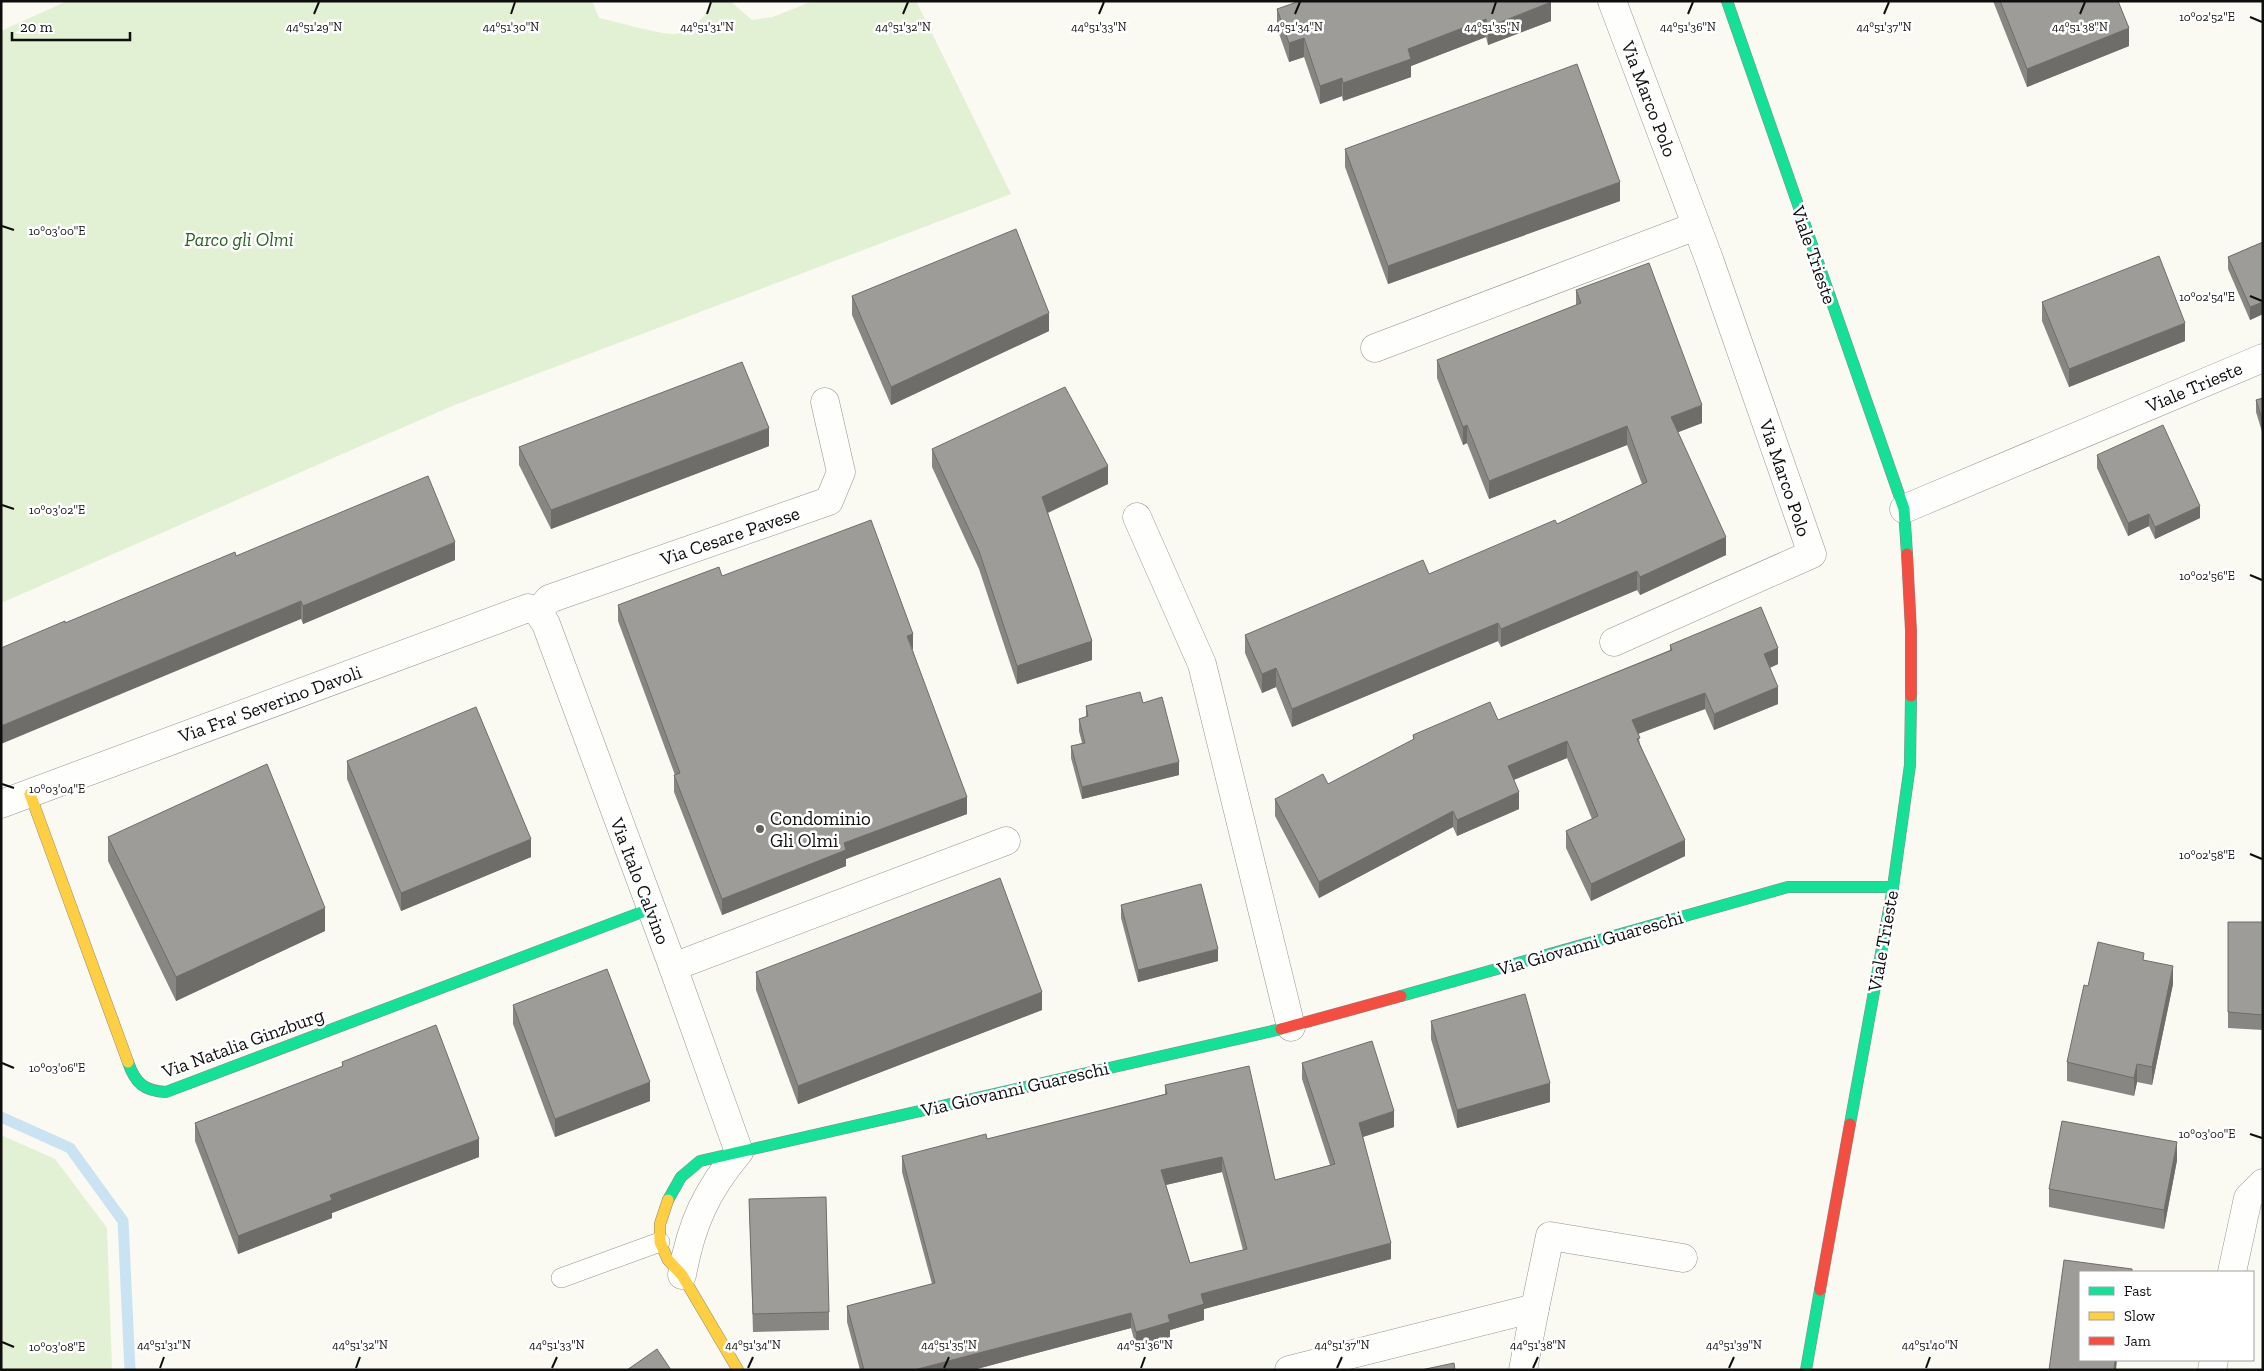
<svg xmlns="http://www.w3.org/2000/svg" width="2264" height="1371" font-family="'Zilla Slab',serif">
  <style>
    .green { fill: #e2f0d3 }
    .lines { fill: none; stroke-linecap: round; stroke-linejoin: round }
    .stream { stroke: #cae3f3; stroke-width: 11 }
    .lane-casing { stroke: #949491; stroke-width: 20 }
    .street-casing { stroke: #949491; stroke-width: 29 }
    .fast-casing { stroke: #8b8a87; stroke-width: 12 }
    .slow-casing { stroke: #8b8a87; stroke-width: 12 }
    .jam-casing { stroke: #8b8a87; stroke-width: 12 }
    .lane { stroke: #fefefd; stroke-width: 19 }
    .street { stroke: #fefefd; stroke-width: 28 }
    .fast { stroke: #16e098; stroke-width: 11 }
    .slow { stroke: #ffcf43; stroke-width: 11 }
    .jam { stroke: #f24e42; stroke-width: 11 }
    .wall { fill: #888683; fill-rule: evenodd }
    .shaded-wall { fill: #6f6d6a }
    .building { fill: #9e9c98; stroke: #6f6d6a; fill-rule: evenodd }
    .ticks { fill: none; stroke: #0e0e0e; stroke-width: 2 }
    .poi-dot { fill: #61605e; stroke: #fff; stroke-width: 2 }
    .labels { text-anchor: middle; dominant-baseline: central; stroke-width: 5; stroke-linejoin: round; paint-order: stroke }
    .street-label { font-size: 19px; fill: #0e0e0e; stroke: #fff }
    .park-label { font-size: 19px; font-style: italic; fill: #2a6320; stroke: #fff }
    .poi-label { font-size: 19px; fill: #0e0e0e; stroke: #fff; text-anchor: start }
    .ticks-label { font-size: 12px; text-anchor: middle; fill: #0e0e0e; stroke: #fff; stroke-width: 5; stroke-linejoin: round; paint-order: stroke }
  </style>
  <rect width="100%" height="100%" fill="#faf9f2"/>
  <g class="green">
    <path d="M 67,1 L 592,1 L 599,18 C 613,21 666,36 676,34 C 694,31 705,17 712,1 L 730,1 L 752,20 L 773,17 L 813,1 L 916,1 L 1011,194 L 452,406 L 1,603 L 1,31 Z"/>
    <path d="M 1,1135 L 55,1159 L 107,1228 L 112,1370 L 1,1370 Z"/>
  </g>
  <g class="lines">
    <path class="stream" d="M 1,1117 L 70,1148 L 123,1221 L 130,1370"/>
    <g class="lane-casing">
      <path id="lane" d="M 561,1278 L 660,1242"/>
    </g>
    <g class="street-casing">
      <g id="street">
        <path d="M 1612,1 L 1709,259 L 1812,554 L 1614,642"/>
        <path d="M 1375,348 L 1696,226"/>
        <path d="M 1904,509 L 2263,358"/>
        <path d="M 1137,517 L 1202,664 L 1291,1027"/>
        <path d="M 538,612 L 546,624 L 673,967 L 739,1152 C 706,1191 691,1225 682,1275"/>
        <path d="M 538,612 L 549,599 L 829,501 L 841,472 L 825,402"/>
        <path d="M 1,804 L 528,608 L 538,612"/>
        <path d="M 673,967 L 1006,841"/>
        <path d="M 2232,1272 L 2248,1198 L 2263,1183"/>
        <path d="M 1535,1308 L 1550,1236 L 1683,1258"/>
        <path d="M 1289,1370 L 1535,1308 L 1523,1370"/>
        <path d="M 2212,1370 L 2214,1360"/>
      </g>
    </g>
    <g class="fast-casing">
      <g id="fast">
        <path d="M 1727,1 L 1904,509 L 1907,554"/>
        <path d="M 1401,996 L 1788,887 L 1893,887"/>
        <path d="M 128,1062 C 135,1083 144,1091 166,1092 L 650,909"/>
        <path d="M 1850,1124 L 1893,887 L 1910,765 L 1911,696"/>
        <path d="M 668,1200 L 681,1177 L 700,1161 L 1281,1029"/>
        <path d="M 1806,1370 L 1820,1290"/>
      </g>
    </g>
    <g class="slow-casing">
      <g id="slow">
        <path d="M 30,794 L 128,1062"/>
        <path d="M 668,1200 L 660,1224 L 660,1242 L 668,1260 L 682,1275 L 738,1370"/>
      </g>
    </g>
    <g class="jam-casing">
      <g id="jam">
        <path d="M 1907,554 L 1911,631 L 1911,696"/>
        <path d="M 1281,1029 L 1401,996"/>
        <path d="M 1820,1290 L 1850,1124"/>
      </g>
    </g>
    <use href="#lane" class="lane"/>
    <use href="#street" class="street"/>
    <use href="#fast" class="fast"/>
    <use href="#slow" class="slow"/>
    <use href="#jam" class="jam"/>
  </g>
  <g class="wall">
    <path d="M 1993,1 L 2118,1 L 2129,46 L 2027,87 Z"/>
    <path d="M 1277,9 L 1551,21 L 1488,45 L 1486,37 L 1411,66 L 1411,77 L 1343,101 L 1342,96 L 1320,104 L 1304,57 L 1289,62 L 1277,28 Z"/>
    <path d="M 1345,149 L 1620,201 L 1388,284 L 1345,167 Z"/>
    <path d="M 2263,242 L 2263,314 L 2250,320 L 2228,269 L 2228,257 Z"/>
    <path d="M 1576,290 L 1702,423 L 1678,432 L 1726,555 L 1640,595 L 1637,590 L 1501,647 L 1498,641 L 1292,727 L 1276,687 L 1262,693 L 1245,653 L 1245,635 L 1429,574 L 1557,524 L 1642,484 L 1627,445 L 1489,499 L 1467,443 L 1463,445 L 1437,378 L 1437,360 L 1576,305 Z"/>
    <path d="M 852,296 L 1049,331 L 891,405 L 852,315 Z"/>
    <path d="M 2042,302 L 2185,341 L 2069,387 L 2042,321 Z"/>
    <path d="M 2263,398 L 2263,435 L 2256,412 L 2256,400 Z"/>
    <path d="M 769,446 L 551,529 L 519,465 L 519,447 Z"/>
    <path d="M 932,449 L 1108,484 L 1048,513 L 1092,660 L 1017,684 L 979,569 L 932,467 Z"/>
    <path d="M 2097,455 L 2200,518 L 2155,539 L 2149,526 L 2128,536 L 2097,468 Z"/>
    <path d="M 236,556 L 455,560 L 303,624 L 301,619 Z"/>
    <path d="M 722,576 L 913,651 L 967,814 L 846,859 L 846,866 L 722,915 L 674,792 L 674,775 L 675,775 L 618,621 L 618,605 Z"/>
    <path d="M 1670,645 L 1778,664 L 1770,668 L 1778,704 L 1714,730 L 1705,709 L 1638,734 L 1640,744 L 1685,856 L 1591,901 L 1566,848 L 1566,831 L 1592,819 L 1567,758 L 1514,780 L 1519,809 L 1457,836 L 1453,827 L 1319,898 L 1275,816 L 1275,799 L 1328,784 L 1413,740 L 1413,735 L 1498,720 L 1670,650 Z"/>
    <path d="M 1143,703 L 1179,775 L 1082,799 L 1071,758 L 1071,746 L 1082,743 L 1079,731 L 1079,719 L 1086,717 L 1086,706 Z"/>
    <path d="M 347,761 L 531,857 L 401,911 L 347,779 Z"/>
    <path d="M 108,837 L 325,931 L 176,1001 L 108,861 Z"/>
    <path d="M 1121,905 L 1218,961 L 1138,982 L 1121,918 Z"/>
    <path d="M 2228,922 L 2263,922 L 2263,1030 L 2228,1028 Z"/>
    <path d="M 2144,960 L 2173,984 L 2152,1085 L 2137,1082 L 2134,1096 L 2067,1081 L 2067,1062 L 2088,986 Z"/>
    <path d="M 756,972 L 1042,1010 L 798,1104 L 756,990 Z"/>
    <path d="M 513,1005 L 650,1101 L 555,1137 L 513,1024 Z"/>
    <path d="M 1431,1021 L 1550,1102 L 1457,1128 L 1431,1039 Z"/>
    <path d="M 342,1062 L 479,1157 L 332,1213 L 332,1218 L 238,1254 L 195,1141 L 195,1123 L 342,1067 Z"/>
    <path d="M 1302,1063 L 1394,1127 L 1363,1137 L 1391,1259 L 1204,1309 L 1204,1320 L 1170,1330 L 1170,1337 L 1136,1347 L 1131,1328 L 973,1370 L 860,1370 L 847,1322 L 847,1306 L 932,1284 L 902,1172 L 902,1156 L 987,1139 L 1165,1094 L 1165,1085 L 1275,1180 L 1330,1165 L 1302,1079 ZM 1222,1172 L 1243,1250 L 1190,1263 L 1166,1185 Z"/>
    <path d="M 2177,1160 L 2164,1229 L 2049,1207 L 2049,1189 Z"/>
    <path d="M 749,1199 L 829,1312 L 829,1330 L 753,1332 Z"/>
  </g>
  <g class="shaded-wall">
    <path d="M 1551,2 L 1551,21 L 1488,45 L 1488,27 Z"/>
    <path d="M 1486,19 L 1486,37 L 1411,66 L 1411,77 L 1343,101 L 1343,83 L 1408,49 Z"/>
    <path d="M 2129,28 L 2129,46 L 2027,87 L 2027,69 Z"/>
    <path d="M 1304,38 L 1304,57 L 1289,62 L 1289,43 Z"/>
    <path d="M 1342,78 L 1342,96 L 1320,104 L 1320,86 Z"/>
    <path d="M 1620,182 L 1620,201 L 1388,284 L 1388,266 Z"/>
    <path d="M 2263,302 L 2263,314 L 2250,320 L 2250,307 Z"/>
    <path d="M 1049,313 L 1049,331 L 891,405 L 891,387 Z"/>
    <path d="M 2185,323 L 2185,341 L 2069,387 L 2069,369 Z"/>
    <path d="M 1702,405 L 1702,423 L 1671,435 L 1671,417 Z"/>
    <path d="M 1467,425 L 1467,443 L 1463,445 L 1463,427 Z"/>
    <path d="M 1627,426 L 1627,445 L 1489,499 L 1489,481 Z"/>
    <path d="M 769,428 L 769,446 L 551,529 L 551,510 Z"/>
    <path d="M 1108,466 L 1108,484 L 1042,515 L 1042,497 Z"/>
    <path d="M 2200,506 L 2200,518 L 2155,539 L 2155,527 Z"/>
    <path d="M 2149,514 L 2149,526 L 2128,536 L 2128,523 Z"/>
    <path d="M 1726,537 L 1726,555 L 1640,595 L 1640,577 Z"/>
    <path d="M 455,542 L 455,560 L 303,624 L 303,606 Z"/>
    <path d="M 1637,571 L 1637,590 L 1501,647 L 1501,629 Z"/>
    <path d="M 301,601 L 301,619 L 1,744 L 1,726 Z"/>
    <path d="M 1498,623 L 1498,641 L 1292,727 L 1292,709 Z"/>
    <path d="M 913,634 L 913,651 L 907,636 Z"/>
    <path d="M 1092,641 L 1092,660 L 1017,684 L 1017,666 Z"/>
    <path d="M 1778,648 L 1778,664 L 1764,670 L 1764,654 Z"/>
    <path d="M 1276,668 L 1276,687 L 1262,693 L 1262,674 Z"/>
    <path d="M 1778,687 L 1778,704 L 1714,730 L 1714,714 Z"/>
    <path d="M 1705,693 L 1705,709 L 1632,736 L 1632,720 Z"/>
    <path d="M 1567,741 L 1567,758 L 1508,782 L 1508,766 Z"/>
    <path d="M 1179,762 L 1179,775 L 1082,799 L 1082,787 Z"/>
    <path d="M 1519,792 L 1519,809 L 1457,836 L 1457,820 Z"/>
    <path d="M 967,797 L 967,814 L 846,859 L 846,866 L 722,915 L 722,899 L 844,843 Z"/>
    <path d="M 1453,811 L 1453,827 L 1319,898 L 1319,882 Z"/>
    <path d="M 531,839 L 531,857 L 401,911 L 401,893 Z"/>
    <path d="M 1685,840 L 1685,856 L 1591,901 L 1591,884 Z"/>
    <path d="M 325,908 L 325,931 L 176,1001 L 176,977 Z"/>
    <path d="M 1218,949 L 1218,961 L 1138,982 L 1138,970 Z"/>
    <path d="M 2173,966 L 2173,984 L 2152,1085 L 2152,1067 Z"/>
    <path d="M 1042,992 L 1042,1010 L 798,1104 L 798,1086 Z"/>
    <path d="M 2137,1064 L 2137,1082 L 2134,1096 L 2134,1078 Z"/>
    <path d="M 650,1082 L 650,1101 L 555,1137 L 555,1119 Z"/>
    <path d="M 1550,1083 L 1550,1102 L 1457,1128 L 1457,1110 Z"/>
    <path d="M 1394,1111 L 1394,1127 L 1359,1138 L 1359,1123 Z"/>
    <path d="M 479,1139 L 479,1157 L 332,1213 L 332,1218 L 238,1254 L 238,1236 L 330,1195 Z"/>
    <path d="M 2177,1142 L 2177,1160 L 2164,1229 L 2164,1210 Z"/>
    <path d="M 1222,1157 L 1222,1172 L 1161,1186 L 1161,1170 Z"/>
    <path d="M 1391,1243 L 1391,1259 L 1204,1309 L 1204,1320 L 1170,1330 L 1170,1337 L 1136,1347 L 1136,1332 L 1168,1315 L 1201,1294 Z"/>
    <path d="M 1131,1313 L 1131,1328 L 973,1370 L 914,1370 Z"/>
    <path d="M 2115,1360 L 2117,1360 L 2116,1370 L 2114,1370 Z"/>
  </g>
  <g class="building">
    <path d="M 1300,1 L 1551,1 L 1551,2 L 1488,27 L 1486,19 L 1408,49 L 1411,59 L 1343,83 L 1342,78 L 1320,86 L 1304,38 L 1289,43 L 1277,9 Z"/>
    <path d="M 2000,1 L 2118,1 L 2129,28 L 2027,69 Z"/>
    <path d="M 1577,64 L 1620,182 L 1388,266 L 1345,149 Z"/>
    <path d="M 1016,229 L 1049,313 L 891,387 L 852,296 Z"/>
    <path d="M 2263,242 L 2263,302 L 2250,307 L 2228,257 Z"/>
    <path d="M 2159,256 L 2185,323 L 2069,369 L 2042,302 Z"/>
    <path d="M 1649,263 L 1702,405 L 1671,417 L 1726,537 L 1640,577 L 1637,571 L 1501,629 L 1498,623 L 1292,709 L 1276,668 L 1262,674 L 1245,635 L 1423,560 L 1429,574 L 1555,520 L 1557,524 L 1647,482 L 1627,426 L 1489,481 L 1467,425 L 1463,427 L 1437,360 L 1581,303 L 1576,290 Z"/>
    <path d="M 742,362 L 769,428 L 551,510 L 519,447 Z"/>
    <path d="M 1065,387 L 1108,466 L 1042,497 L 1092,641 L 1017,666 L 979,551 L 932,449 Z"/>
    <path d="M 2263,398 L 2263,422 L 2256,400 Z"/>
    <path d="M 2163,425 L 2200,506 L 2155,527 L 2149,514 L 2128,523 L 2097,455 Z"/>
    <path d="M 428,476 L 455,542 L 303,606 L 301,601 L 1,726 L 1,648 L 65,621 L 65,623 L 235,552 L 236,556 Z"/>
    <path d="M 871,520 L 913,634 L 907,636 L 967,797 L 844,843 L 846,850 L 722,899 L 674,775 L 680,773 L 618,605 L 719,567 L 722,576 Z"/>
    <path d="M 1761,607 L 1778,648 L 1764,654 L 1778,687 L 1714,714 L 1705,693 L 1632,720 L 1640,738 L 1637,739 L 1685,840 L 1591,884 L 1566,831 L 1598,816 L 1567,741 L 1508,766 L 1519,792 L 1457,820 L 1453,811 L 1319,882 L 1275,799 L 1323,774 L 1328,784 L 1414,739 L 1413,735 L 1490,702 L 1498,720 L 1672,650 L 1670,645 Z"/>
    <path d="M 1140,692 L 1143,703 L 1162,697 L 1179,762 L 1082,787 L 1071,746 L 1085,743 L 1079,719 L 1088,716 L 1086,706 Z"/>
    <path d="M 476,707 L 531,839 L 401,893 L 347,761 Z"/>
    <path d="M 267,764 L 325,908 L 176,977 L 108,837 Z"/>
    <path d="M 1000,878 L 1042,992 L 798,1086 L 756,972 Z"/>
    <path d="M 1201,884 L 1218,949 L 1138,970 L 1121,905 Z"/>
    <path d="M 2228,922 L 2263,922 L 2263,1015 L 2228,1012 Z"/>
    <path d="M 2098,942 L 2144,953 L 2143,960 L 2173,966 L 2152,1067 L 2137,1064 L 2134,1078 L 2067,1062 L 2084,985 L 2088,986 Z"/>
    <path d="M 607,969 L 650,1082 L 555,1119 L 513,1005 Z"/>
    <path d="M 1525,994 L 1550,1083 L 1457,1110 L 1431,1021 Z"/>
    <path d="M 436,1025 L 479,1139 L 330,1195 L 332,1200 L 238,1236 L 195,1123 L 343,1066 L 342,1062 Z"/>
    <path d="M 1372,1041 L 1394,1111 L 1359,1123 L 1391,1243 L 1201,1294 L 1204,1304 L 1168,1315 L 1170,1322 L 1136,1332 L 1131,1313 L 914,1370 L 864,1370 L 847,1306 L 935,1283 L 902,1156 L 986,1134 L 987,1139 L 1167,1094 L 1165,1085 L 1249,1066 L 1275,1180 L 1335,1164 L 1302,1063 ZM 1222,1157 L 1247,1249 L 1190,1263 L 1161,1170 Z"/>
    <path d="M 2062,1121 L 2177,1142 L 2164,1210 L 2049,1189 Z"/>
    <path d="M 826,1197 L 829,1312 L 753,1314 L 749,1199 Z"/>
    <path d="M 2064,1260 L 2132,1269 L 2132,1272 L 2080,1272 L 2080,1360 L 2115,1360 L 2114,1370 L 2049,1370 Z"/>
    <path d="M 657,1349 L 671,1370 L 627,1370 Z"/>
    <path d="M 1454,1363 L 1455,1370 L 1421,1370 Z"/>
  </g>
  <path class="ticks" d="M 314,14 L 319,2M 511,14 L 515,2M 707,14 L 711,2M 903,14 L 908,2M 1099,14 L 1104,2M 1295,14 L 1300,2M 1492,14 L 1496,2M 1688,14 L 1693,2M 1884,14 L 1889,2M 2080,14 L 2085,2M 2250,17 L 2262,22M 2,226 L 14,230M 2250,296 L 2262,301M 2,505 L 14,509M 2250,575 L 2262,580M 2,784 L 14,788M 2250,854 L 2262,859M 2,1063 L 14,1068M 2250,1134 L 2262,1138M 2,1342 L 14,1347M 160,1368 L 164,1357M 356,1368 L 360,1357M 552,1368 L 557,1357M 748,1368 L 753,1357M 944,1368 L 949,1357M 1141,1368 L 1145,1357M 1337,1368 L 1342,1357M 1533,1368 L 1538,1357M 1729,1368 L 1734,1357M 1926,1368 L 1930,1357"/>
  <circle class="poi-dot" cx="760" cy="829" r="5"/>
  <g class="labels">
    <g class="street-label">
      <text transform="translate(1649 99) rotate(69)">Via Marco Polo</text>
      <text transform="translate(1814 255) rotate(71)">Viale Trieste</text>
      <text transform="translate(2194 387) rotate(-23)">Viale Trieste</text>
      <text transform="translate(1785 478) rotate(71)">Via Marco Polo</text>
      <text transform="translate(730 536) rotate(-19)">Via Cesare Pavese</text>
      <text transform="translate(270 704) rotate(-20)">Via Fra' Severino Davoli</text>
      <text transform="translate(640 881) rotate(69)">Via Italo Calvino</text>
      <text transform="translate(1883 941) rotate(-80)">Viale Trieste</text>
      <text transform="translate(1590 943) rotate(-16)">Via Giovanni Guareschi</text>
      <text transform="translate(243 1043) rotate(-20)">Via Natalia Ginzburg</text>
      <text transform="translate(1015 1089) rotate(-13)">Via Giovanni Guareschi</text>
    </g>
    <g class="park-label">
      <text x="239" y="239">Parco gli Olmi</text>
    </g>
    <g class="poi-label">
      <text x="770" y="818">Condominio<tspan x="770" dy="22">Gli Olmi</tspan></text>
    </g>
  </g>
  <g class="ticks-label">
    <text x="2207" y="21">10°02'52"E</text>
    <text x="314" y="31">44°51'29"N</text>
    <text x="511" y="31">44°51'30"N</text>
    <text x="707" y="31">44°51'31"N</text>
    <text x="903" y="31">44°51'32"N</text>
    <text x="1099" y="31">44°51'33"N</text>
    <text x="1295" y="31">44°51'34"N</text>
    <text x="1492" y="31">44°51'35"N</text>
    <text x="1688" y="31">44°51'36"N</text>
    <text x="1884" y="31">44°51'37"N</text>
    <text x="2080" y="31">44°51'38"N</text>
    <text x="57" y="235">10°03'00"E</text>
    <text x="2207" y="301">10°02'54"E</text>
    <text x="57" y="514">10°03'02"E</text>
    <text x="2207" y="580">10°02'56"E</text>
    <text x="57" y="793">10°03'04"E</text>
    <text x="2207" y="859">10°02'58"E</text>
    <text x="57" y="1072">10°03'06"E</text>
    <text x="2207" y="1138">10°03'00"E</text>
    <text x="164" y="1349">44°51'31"N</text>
    <text x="360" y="1349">44°51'32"N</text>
    <text x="557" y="1349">44°51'33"N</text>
    <text x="753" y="1349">44°51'34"N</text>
    <text x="949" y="1349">44°51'35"N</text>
    <text x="1145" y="1349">44°51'36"N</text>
    <text x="1342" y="1349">44°51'37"N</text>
    <text x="1538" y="1349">44°51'38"N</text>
    <text x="1734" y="1349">44°51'39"N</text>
    <text x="1930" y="1349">44°51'40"N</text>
    <text x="57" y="1351">10°03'08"E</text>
  </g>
  <rect width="2264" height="1371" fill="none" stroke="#0e0e0e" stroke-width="5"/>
  <rect x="2079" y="1271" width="175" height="90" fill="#ffffff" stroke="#9f9f9f"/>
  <rect x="2089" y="1287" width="25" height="8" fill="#16e098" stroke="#9f9f9f"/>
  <text x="2124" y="1296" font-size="15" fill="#0e0e0e">Fast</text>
  <rect x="2089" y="1312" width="25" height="8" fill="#ffcf43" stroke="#9f9f9f"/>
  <text x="2124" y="1321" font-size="15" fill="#0e0e0e">Slow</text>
  <rect x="2089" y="1337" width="25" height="8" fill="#f24e42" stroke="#9f9f9f"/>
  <text x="2124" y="1346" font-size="15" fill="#0e0e0e">Jam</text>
  <path d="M12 32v8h118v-8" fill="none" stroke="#0e0e0e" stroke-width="2.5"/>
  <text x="20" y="32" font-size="15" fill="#0e0e0e" stroke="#ffffff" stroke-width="4" paint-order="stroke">20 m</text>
</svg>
